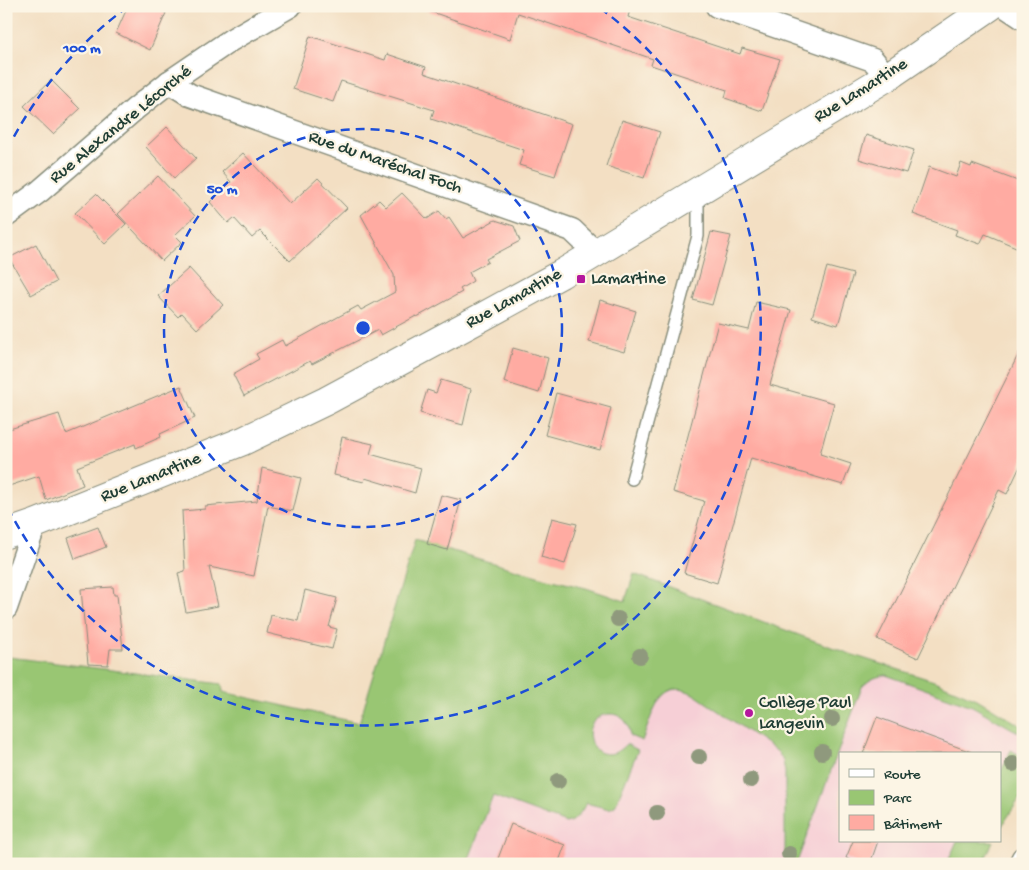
<svg xmlns="http://www.w3.org/2000/svg" width="1029" height="870" font-family="'Gochi Hand',sans-serif">
  <style>
    .built { fill: #f6cfd6 }
    .green { fill: #99c673; stroke: #5c8254 }
    .building { fill: #ffaba2 }
    .lines { fill: none; stroke-linecap: round; stroke-linejoin: round }
    .lane-casing { stroke: #898e7c; stroke-width: 14 }
    .street-casing { stroke: #898e7c; stroke-width: 25 }
    .secondary-casing { stroke: #898e7c; stroke-width: 30 }
    .lane { stroke: #fff; stroke-width: 11 }
    .street { stroke: #fff; stroke-width: 22 }
    .secondary { stroke: #fff; stroke-width: 28 }
    .tree { fill: #8f997d }
    .ring { fill: none; stroke: #1d4ed8; stroke-width: 2.5; stroke-dasharray: 9 6 }
    .poi-dot { fill: #b5179e; stroke: #fcf5e5; stroke-width: 2 }
    .labels { text-anchor: middle; dominant-baseline: central; stroke-width: 4.5; stroke-linejoin: round; paint-order: stroke }
    .street-label { font-size: 18px; fill: #1f3d34; stroke: #fcf5e5 }
    .poi-label { font-size: 18px; fill: #1f3d34; stroke: #fcf5e5; text-anchor: start }
    .centre { fill: #1d4ed8; stroke: #fcf5e5; stroke-width: 2.5 }
    .ring-label { font-size: 15px; text-anchor: middle; font-weight: bold; fill: #1d4ed8; stroke: #fcf5e5; stroke-width: 4.5; stroke-linejoin: round; paint-order: stroke }
  </style>
  <rect width="100%" height="100%" fill="#fcf5e5"/>
  <filter id="ink" filterUnits="userSpaceOnUse"><feTurbulence type="fractalNoise" baseFrequency=".02" numOctaves="2"/><feDisplacementMap in="SourceGraphic" scale="10" xChannelSelector="R" yChannelSelector="G"/><feConvolveMatrix kernelMatrix="1 2 1 2 8 2 1 2 1" color-interpolation-filters="sRGB"/></filter>
  <filter id="wash" filterUnits="userSpaceOnUse"><feTurbulence type="fractalNoise" baseFrequency=".0096" numOctaves="4" result="noise"/><feDisplacementMap in="SourceGraphic" scale="20" xChannelSelector="R" yChannelSelector="G"/><feGaussianBlur stdDeviation="1.12" result="paint"/><feColorMatrix in="noise" values="0 0 0 0 0 0 0 0 0 0 0 0 0 0 0 0 0 1.4 0 .05"/><feComposite in="paint" operator="in"/></filter>
  <g filter="url(#wash)">
    <rect width="100%" height="100%" fill="#f3dfc3"/>
    <path class="built" d="M 634,574 L 853,655 L 934,681 L 977,699 L 1023,727 L 1023,793 L 1000,829 L 1000,754 L 840,754 L 840,841 L 993,841 L 983,864 L 448,864 L 586,588 L 625,601 Z"/>
    <g class="green">
      <path d="M 415,540 L 544,578 L 586,588 L 625,601 L 634,574 L 853,655 L 934,681 L 977,699 L 1023,727 L 1023,735 L 972,706 L 886,675 C 875,677 870,679 862,687 L 797,862 L 785,857 L 785,772 L 783,761 L 778,752 L 695,695 C 659,674 653,715 642,741 L 630,736 C 629,702 583,711 590,739 C 591,745 596,751 602,753 C 613,756 619,751 626,744 L 638,750 L 615,806 L 609,809 L 586,803 C 582,811 576,821 566,823 L 493,796 L 467,864 L 6,864 L 6,663 L 9,657 L 222,684 L 223,692 L 359,723 Z"/>
      <path d="M 1011,750 L 1023,757 L 1023,793 L 1000,829 L 1000,773 Z"/>
      <path d="M 957,841 L 993,841 L 983,864 L 947,864 Z"/>
    </g>
    <g id="blocks">
      <g class="building">
        <path d="M 128,6 L 152,6 L 166,13 L 150,50 L 116,33 Z"/>
        <path d="M 427,6 L 631,6 L 628,17 L 740,54 L 742,48 L 780,59 L 762,111 L 725,98 L 727,90 L 651,65 L 653,59 L 518,13 L 510,39 L 426,10 Z"/>
        <path d="M 310,36 L 385,60 L 387,54 L 426,67 L 424,73 L 572,124 L 555,176 L 519,165 L 524,150 L 431,119 L 434,110 L 341,81 L 333,102 L 293,89 Z"/>
        <path d="M 51,80 L 80,109 L 53,134 L 24,106 Z"/>
        <path d="M 622,120 L 660,132 L 644,178 L 606,166 Z"/>
        <path d="M 167,127 L 196,158 L 174,178 L 146,147 Z"/>
        <path d="M 866,135 L 914,150 L 906,173 L 859,159 Z"/>
        <path d="M 243,153 L 290,204 L 318,178 L 347,208 L 290,261 L 260,231 L 252,238 L 234,218 L 228,223 L 210,202 L 231,182 L 222,172 Z"/>
        <path d="M 961,163 L 971,167 L 972,164 L 1023,183 L 1023,250 L 985,234 L 980,244 L 955,235 L 957,230 L 913,214 L 929,167 L 956,177 Z"/>
        <path d="M 158,176 L 195,216 L 175,235 L 182,242 L 162,261 L 118,214 Z"/>
        <path d="M 402,193 L 427,219 L 439,211 L 446,219 L 449,217 L 463,238 L 495,220 L 514,226 L 520,241 L 486,259 L 488,262 L 469,272 L 473,281 L 460,289 L 462,292 L 417,317 L 416,316 L 381,335 L 378,330 L 312,364 L 310,361 L 244,396 L 233,374 L 259,359 L 256,354 L 282,340 L 285,346 L 358,306 L 361,310 L 395,292 L 394,275 L 361,215 L 379,200 L 386,207 Z"/>
        <path d="M 96,194 L 126,224 L 105,244 L 75,213 Z"/>
        <path d="M 711,232 L 731,236 L 712,305 L 693,300 Z"/>
        <path d="M 36,244 L 56,282 L 31,295 L 9,258 Z"/>
        <path d="M 827,267 L 853,274 L 838,325 L 812,317 Z"/>
        <path d="M 189,268 L 223,305 L 197,329 L 182,313 L 178,317 L 158,296 Z"/>
        <path d="M 600,300 L 636,311 L 624,352 L 589,342 Z"/>
        <path d="M 756,302 L 791,310 L 770,385 L 834,403 L 820,454 L 851,464 L 843,485 L 751,458 L 717,583 L 684,573 L 704,501 L 673,492 L 718,323 L 749,330 Z"/>
        <path d="M 1023,345 L 1023,460 L 1007,494 L 999,490 L 918,658 L 877,639 Z"/>
        <path d="M 513,348 L 548,358 L 539,393 L 504,382 Z"/>
        <path d="M 441,380 L 471,389 L 463,425 L 420,413 L 427,390 L 436,393 Z"/>
        <path d="M 181,386 L 195,418 L 160,434 L 161,437 L 136,448 L 135,444 L 77,467 L 83,485 L 46,500 L 39,476 L 6,487 L 6,430 L 59,414 L 66,434 Z"/>
        <path d="M 556,393 L 611,408 L 600,450 L 545,435 Z"/>
        <path d="M 342,437 L 373,444 L 370,454 L 421,468 L 415,493 L 365,478 L 364,482 L 334,475 Z"/>
        <path d="M 262,468 L 301,478 L 293,511 L 268,506 L 254,576 L 209,567 L 218,606 L 186,612 L 178,573 L 185,571 L 182,511 L 205,509 L 205,506 L 257,501 Z"/>
        <path d="M 441,495 L 461,500 L 447,550 L 427,544 Z"/>
        <path d="M 552,518 L 577,524 L 565,564 L 541,557 Z"/>
        <path d="M 98,527 L 106,547 L 75,559 L 68,538 Z"/>
        <path d="M 113,587 L 114,595 L 117,595 L 123,649 L 110,649 L 108,665 L 88,664 L 81,589 Z"/>
        <path d="M 305,590 L 337,598 L 329,627 L 337,629 L 332,649 L 267,633 L 271,615 L 298,621 Z"/>
        <path d="M 877,717 L 971,752 L 970,754 L 863,754 Z"/>
        <path d="M 511,824 L 565,845 L 558,864 L 496,864 Z"/>
        <path d="M 853,841 L 878,841 L 870,864 L 858,864 L 846,858 Z"/>
      </g>
    </g>
  </g>
  <g filter="url(#ink)">
    <use href="#blocks" fill-opacity="0" stroke="#898e7c" stroke-width="1"/>
    <g class="lines">
      <g class="lane-casing">
        <path id="lane" d="M 632,479 L 698,236 L 698,193"/>
      </g>
      <g class="street-casing">
        <g id="street">
          <path d="M 717,6 L 873,60 L 887,77"/>
          <path d="M 1005,6 L 1023,18"/>
          <path d="M 169,82 L 190,95 L 572,230 L 595,252"/>
          <path d="M 6,216 L 40,191 L 135,109 L 169,82 L 231,40 L 290,6"/>
          <path d="M 6,608 L 35,524"/>
          <path d="M 1020,864 L 1023,858"/>
        </g>
      </g>
      <g class="secondary-casing">
        <path id="secondary" d="M 6,534 L 35,524 L 243,441 L 326,401 L 484,316 L 561,274 L 887,77 L 991,6"/>
      </g>
      <use href="#lane" class="lane"/>
      <use href="#street" class="street"/>
      <use href="#secondary" class="secondary"/>
    </g>
    <g class="tree">
      <circle cx="618" cy="619" r="8"/>
      <circle cx="640" cy="656" r="8"/>
      <circle cx="832" cy="719" r="8"/>
      <circle cx="822" cy="752" r="8"/>
      <circle cx="699" cy="757" r="8"/>
      <circle cx="1013" cy="764" r="8"/>
      <circle cx="751" cy="780" r="8"/>
      <circle cx="558" cy="781" r="8"/>
      <circle cx="657" cy="813" r="8"/>
      <circle cx="789" cy="854" r="8"/>
    </g>
  </g>
  <g class="ring">
    <circle cx="363" cy="328" r="199"/>
    <path d="M7 150A398 398 0 0 1 126 8M600 8A398 398 0 1 1 7 506"/>
  </g>
  <g class="poi-dot">
    <rect x="576" y="274" width="10" height="10" rx="2.5"/>
    <circle cx="749" cy="713" r="5"/>
  </g>
  <g class="labels">
    <g class="street-label">
      <text transform="translate(861 91) rotate(-32)">Rue Lamartine</text>
      <text transform="translate(121 125) rotate(-39)">Rue Alexandre Lécorché</text>
      <text transform="translate(385 163) rotate(19)">Rue du Maréchal Foch</text>
      <text transform="translate(514 299) rotate(-29)">Rue Lamartine</text>
      <text transform="translate(151 478) rotate(-22)">Rue Lamartine</text>
    </g>
    <g class="poi-label">
      <text x="591" y="279">Lamartine</text>
      <text x="759" y="703">Collège Paul<tspan x="759" dy="21">Langevin</tspan></text>
    </g>
  </g>
  <circle cx="363" cy="328" r="8" class="centre"/>
  <g class="ring-label">
    <text x="82" y="52">100 m</text>
    <text x="222" y="193">50 m</text>
  </g>
  <rect width="1029" height="870" fill="none" stroke="#fcf5e5" stroke-width="25"/>
  <rect x="839" y="752" width="162" height="90" fill="#fcf5e5" stroke="#a4ab9e"/>
  <rect x="849" y="769" width="25" height="8" fill="#ffffff" stroke="#a4ab9e"/>
  <text x="884" y="778" font-size="15" fill="#1f3d34">Route</text>
  <rect x="849" y="790" width="25" height="15" fill="#99c673" stroke="#a4ab9e"/>
  <text x="884" y="802" font-size="15" fill="#1f3d34">Parc</text>
  <rect x="849" y="815" width="25" height="15" fill="#ffaba2" stroke="#a4ab9e"/>
  <text x="884" y="828" font-size="15" fill="#1f3d34">Bâtiment</text>
</svg>
